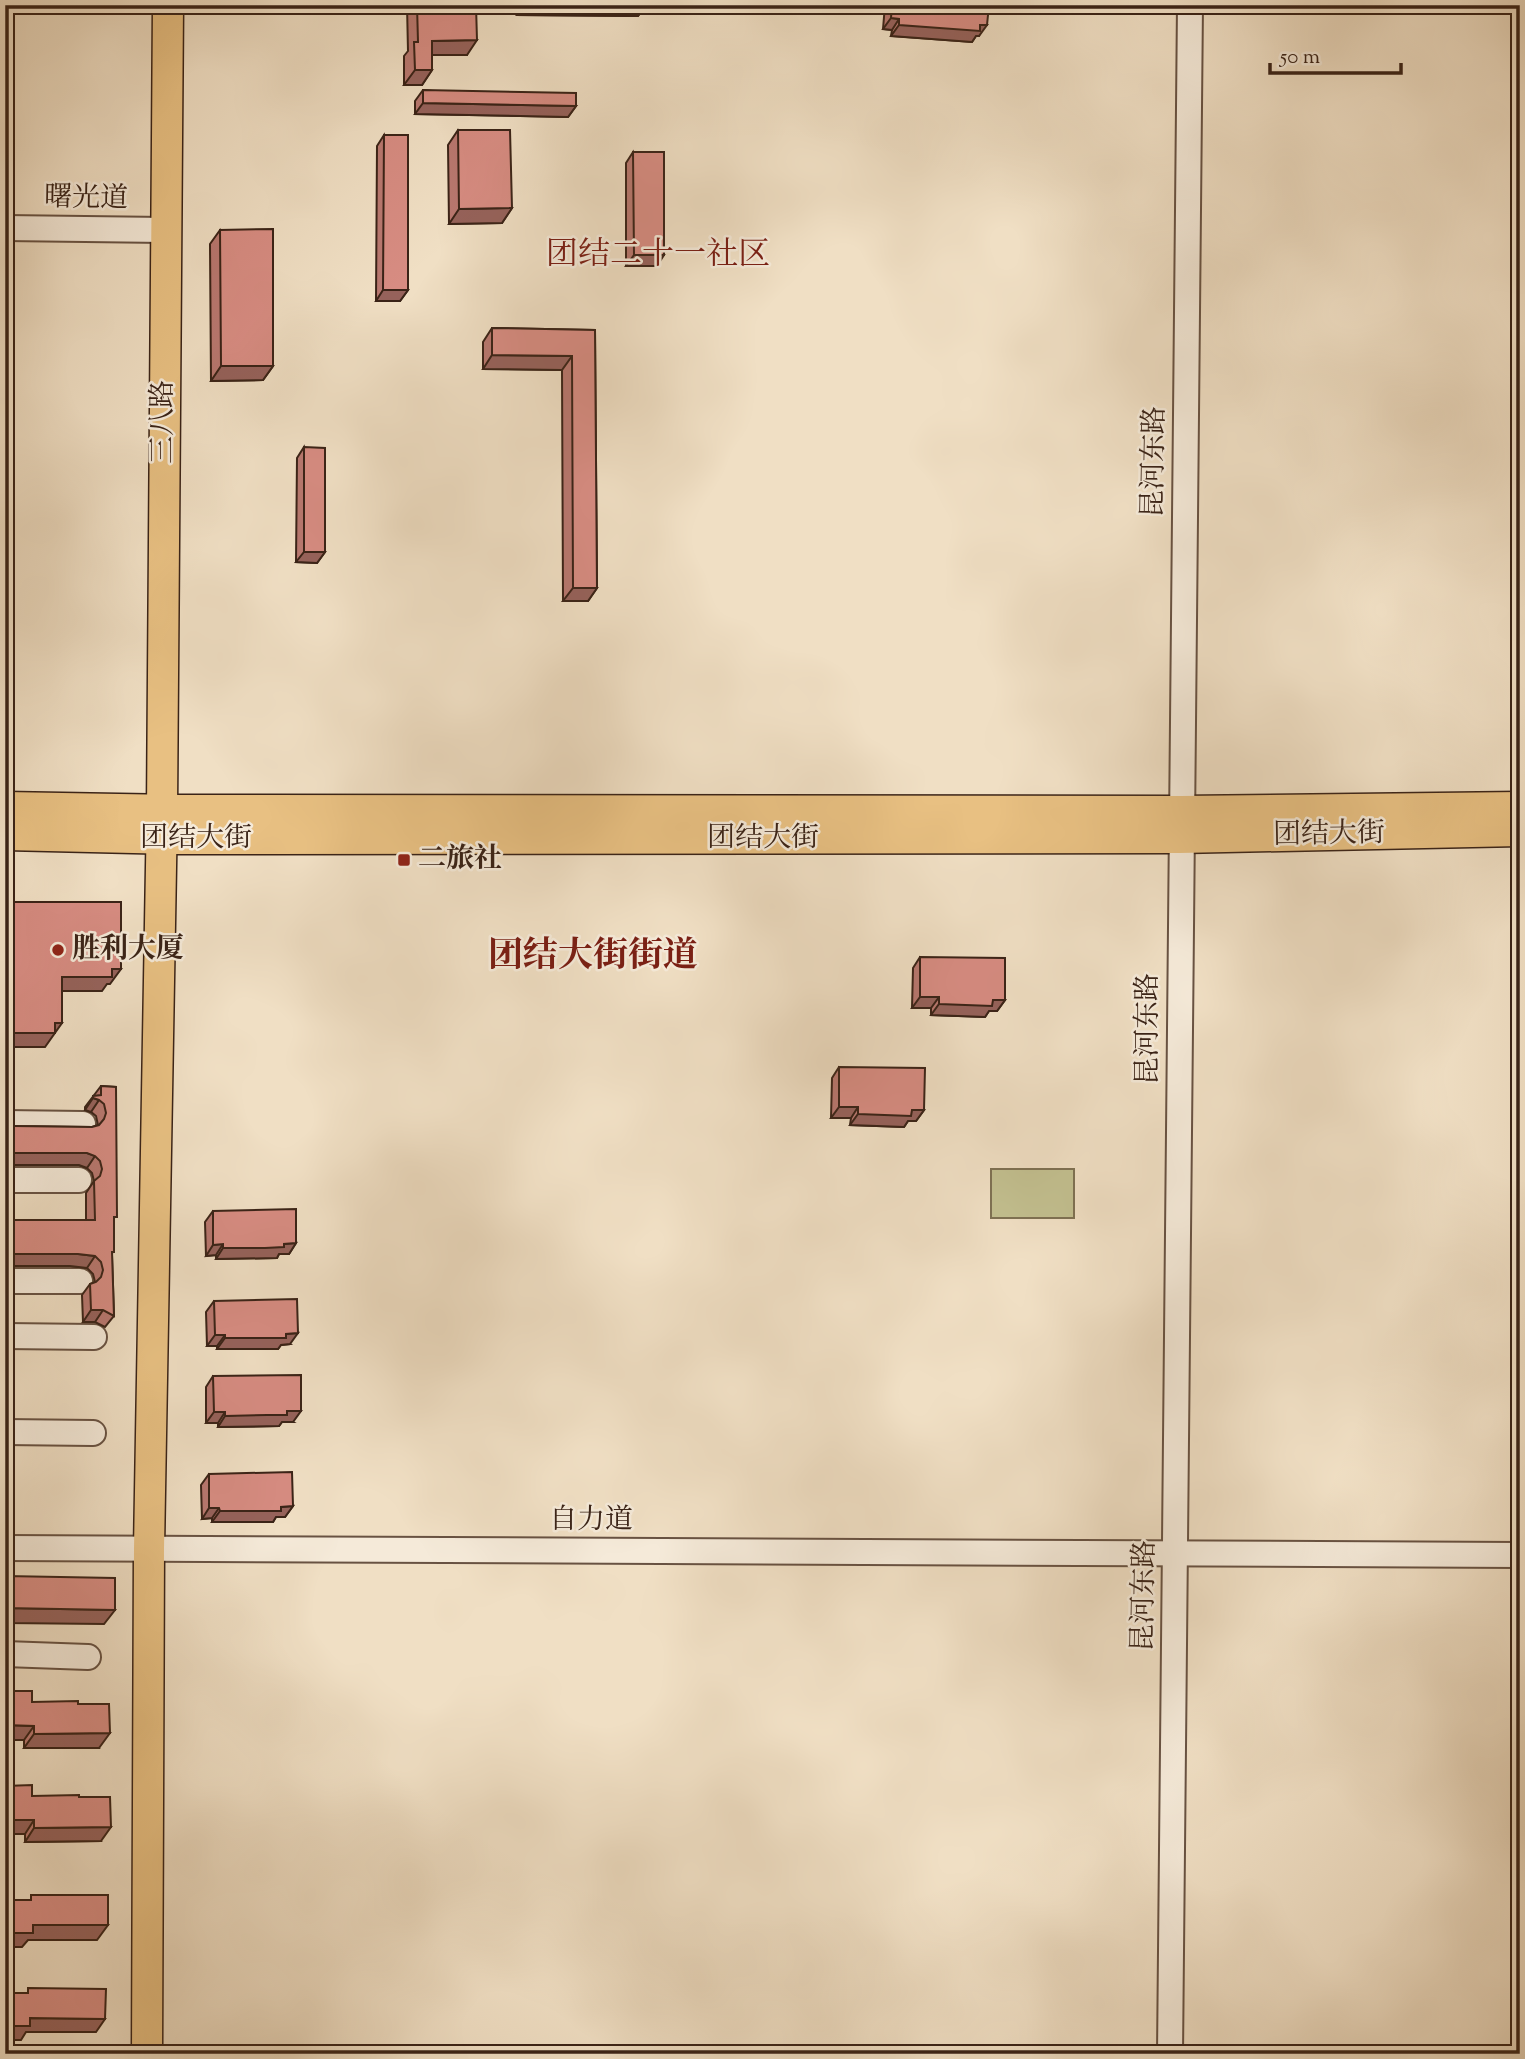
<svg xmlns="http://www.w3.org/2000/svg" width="1525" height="2059" font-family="'Sorts Mill Goudy','Noto Serif SC',serif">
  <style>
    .garden { fill: #c2bf8f; stroke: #7e7153; stroke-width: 2 }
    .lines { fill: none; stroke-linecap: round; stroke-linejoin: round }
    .minor-casing { stroke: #685242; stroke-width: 28 }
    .major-casing { stroke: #3a2317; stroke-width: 33 }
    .minor { stroke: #f5ead9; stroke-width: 24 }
    .major { stroke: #e8c082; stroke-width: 30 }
    .wall { fill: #b97870; stroke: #3a2317; stroke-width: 2 }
    .shaded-wall { fill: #96625b; stroke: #3a2317; stroke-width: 2 }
    .building { fill: #d78c82; stroke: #3a2317; stroke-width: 2 }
    .poi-dot { fill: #8f2418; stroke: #f5ead9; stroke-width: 2.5 }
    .labels { text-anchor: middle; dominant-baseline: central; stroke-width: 5; stroke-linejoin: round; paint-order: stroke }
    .street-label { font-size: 28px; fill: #3a2317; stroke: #f5ead9 }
    .poi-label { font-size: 28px; font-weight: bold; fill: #3a2317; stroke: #f5ead9; text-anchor: start }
    .quarter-label { font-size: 32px; fill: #7a1f14; stroke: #f5ead9 }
    .district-label { font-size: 35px; font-weight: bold; fill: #7a1f14; stroke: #f5ead9 }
  </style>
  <rect width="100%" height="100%" fill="#f0dfc4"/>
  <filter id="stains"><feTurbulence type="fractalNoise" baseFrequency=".00286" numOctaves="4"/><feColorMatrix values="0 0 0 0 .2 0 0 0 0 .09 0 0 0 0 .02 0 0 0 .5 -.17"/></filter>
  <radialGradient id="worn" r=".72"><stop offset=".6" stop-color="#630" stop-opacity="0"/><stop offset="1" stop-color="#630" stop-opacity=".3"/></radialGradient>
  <rect class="garden" x="991" y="1169" width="83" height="49"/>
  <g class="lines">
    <g class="minor-casing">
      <g id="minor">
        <path d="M 5,228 L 165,230"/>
        <path d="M 5,1123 L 83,1124"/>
        <path d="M 5,1180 L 79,1180"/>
        <path d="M 5,1281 L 80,1281"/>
        <path d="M 5,1336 L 94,1337"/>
        <path d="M 5,1432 L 93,1433"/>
        <path d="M 5,1548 L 1520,1555"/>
        <path d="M 5,1654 L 88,1657"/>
        <path d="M 1170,2054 C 1178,1371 1182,688 1190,5"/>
      </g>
    </g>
    <g class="major-casing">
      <g id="major">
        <path d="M 5,807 L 176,810 L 1181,811 L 1520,807"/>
        <path d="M 5,835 L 176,839 L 1180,838 L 1520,831"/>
        <path d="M 147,2054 L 149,1549 L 162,810 L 168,5"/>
      </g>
    </g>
    <use href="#minor" class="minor"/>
    <use href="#major" class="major"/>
  </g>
  <g class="wall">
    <path d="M 407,5 L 476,5 L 467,55 L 432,55 L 432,70 L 422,85 L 404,85 L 404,56 L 408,51 Z"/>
    <path d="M 517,5 L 646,5 L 638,16 L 517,15 Z"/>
    <path d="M 885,5 L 989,5 L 979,36 L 976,36 L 972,42 L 891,36 L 892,30 L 883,29 Z"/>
    <path d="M 423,90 L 576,106 L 568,117 L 415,114 L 415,101 Z"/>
    <path d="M 458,130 L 512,208 L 502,223 L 449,224 L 448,145 Z"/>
    <path d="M 384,135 L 408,290 L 400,301 L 376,301 L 377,146 Z"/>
    <path d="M 633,152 L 657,266 L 626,266 L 626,163 Z"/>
    <path d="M 220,230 L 273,366 L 263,380 L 211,381 L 210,244 Z"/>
    <path d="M 492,328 L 595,330 L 597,588 L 588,601 L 563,601 L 562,370 L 483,369 L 483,342 Z"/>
    <path d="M 304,447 L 325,552 L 317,563 L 296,562 L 297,458 Z"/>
    <path d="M 920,957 L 1005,1000 L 997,1011 L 989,1011 L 985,1017 L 931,1015 L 931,1008 L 912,1008 L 913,968 Z"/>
    <path d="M 839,1067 L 924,1110 L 916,1121 L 908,1121 L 904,1127 L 850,1125 L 851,1118 L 831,1118 L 832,1078 Z"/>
    <path d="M 101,1086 L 116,1087 L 114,1222 L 112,1255 L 114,1316 L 105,1327 L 95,1322 L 83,1322 L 82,1295 L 90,1284 L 95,1282 L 93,1274 L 87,1268 L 70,1266 L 86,1220 L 86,1193 L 94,1181 L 92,1173 L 87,1168 L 79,1165 L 5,1165 L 13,1126 L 92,1127 L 98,1125 L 96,1116 L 91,1112 L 85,1110 L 85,1107 Z"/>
    <path d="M 213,1211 L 296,1243 L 289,1254 L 279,1254 L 277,1258 L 216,1259 L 216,1255 L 206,1256 L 205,1222 Z"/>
    <path d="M 214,1301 L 290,1344 L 281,1345 L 278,1349 L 217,1349 L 217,1346 L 207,1346 L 206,1312 Z"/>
    <path d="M 213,1376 L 293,1422 L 282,1422 L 279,1426 L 218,1427 L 218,1423 L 206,1423 L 206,1387 Z"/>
    <path d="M 209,1474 L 293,1506 L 285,1517 L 276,1517 L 273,1522 L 212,1522 L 212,1518 L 202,1519 L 201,1485 Z"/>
    <path d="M 13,1691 L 32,1702 L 78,1704 L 99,1748 L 24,1748 L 24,1740 L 11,1695 Z"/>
    <path d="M 5,1786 L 32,1796 L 79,1797 L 101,1841 L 25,1842 L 25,1834 L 5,1834 Z"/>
  </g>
  <g class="shaded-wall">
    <path d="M 524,5 L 646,5 L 638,16 L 517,15 Z"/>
    <path d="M 891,18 L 899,19 L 892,30 L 883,29 Z"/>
    <path d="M 899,25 L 987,25 L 979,36 L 976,36 L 972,42 L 891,36 Z"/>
    <path d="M 477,40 L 467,55 L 422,55 L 432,41 Z"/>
    <path d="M 415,70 L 432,70 L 422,85 L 404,85 Z"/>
    <path d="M 423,103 L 576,106 L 568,117 L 415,114 Z"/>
    <path d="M 512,208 L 502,223 L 449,224 L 459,209 Z"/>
    <path d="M 634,255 L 664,255 L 657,266 L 626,266 Z"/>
    <path d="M 383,290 L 408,290 L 400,301 L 376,301 Z"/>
    <path d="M 492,355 L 572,356 L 562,370 L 483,369 Z"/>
    <path d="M 221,366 L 273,366 L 263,380 L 211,381 Z"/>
    <path d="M 304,552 L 325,552 L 317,563 L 296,562 Z"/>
    <path d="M 573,588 L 597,588 L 588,601 L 563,601 Z"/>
    <path d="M 112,969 L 121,969 L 110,984 L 107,984 L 102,991 L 52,991 L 62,977 Z"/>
    <path d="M 920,997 L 939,997 L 931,1008 L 912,1008 Z"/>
    <path d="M 993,1000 L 1005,1000 L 997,1011 L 989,1011 L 985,1017 L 931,1015 L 939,1004 Z"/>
    <path d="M 55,1023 L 62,1023 L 45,1047 L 5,1047 L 5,1033 Z"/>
    <path d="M 93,1098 L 99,1100 L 91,1112 L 85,1110 Z"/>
    <path d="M 839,1107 L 858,1107 L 851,1118 L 831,1118 Z"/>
    <path d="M 912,1110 L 924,1110 L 916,1121 L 908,1121 L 904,1127 L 850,1125 L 858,1114 Z"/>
    <path d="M 13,1153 L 87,1153 L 95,1156 L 87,1168 L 79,1165 L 5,1165 L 5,1155 Z"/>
    <path d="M 296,1243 L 289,1254 L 279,1254 L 277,1258 L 216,1259 L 223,1248 Z"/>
    <path d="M 223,1244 L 216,1255 L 206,1256 L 213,1245 Z"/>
    <path d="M 5,1254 L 78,1254 L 95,1256 L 87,1268 L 70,1266 L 5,1266 Z"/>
    <path d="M 91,1310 L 103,1310 L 95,1322 L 83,1322 Z"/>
    <path d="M 298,1333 L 290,1344 L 281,1345 L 278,1349 L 217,1349 L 225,1338 Z"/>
    <path d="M 215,1335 L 225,1335 L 217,1346 L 207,1346 Z"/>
    <path d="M 287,1411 L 301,1411 L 293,1422 L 282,1422 L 279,1426 L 218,1427 L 225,1416 Z"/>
    <path d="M 214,1412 L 225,1412 L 218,1423 L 206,1423 Z"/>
    <path d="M 293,1506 L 285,1517 L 276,1517 L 273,1522 L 212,1522 L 220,1511 Z"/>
    <path d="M 209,1508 L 219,1508 L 212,1518 L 202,1519 Z"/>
    <path d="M 5,1608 L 115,1610 L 104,1624 L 5,1623 Z"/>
    <path d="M 5,1725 L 34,1726 L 24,1740 L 5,1740 Z"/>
    <path d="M 110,1733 L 99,1748 L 24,1748 L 34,1734 Z"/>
    <path d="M 5,1820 L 34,1820 L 25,1834 L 5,1834 Z"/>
    <path d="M 111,1827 L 101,1841 L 25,1842 L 34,1828 Z"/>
    <path d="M 33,1925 L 108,1925 L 97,1940 L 28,1940 L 22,1947 L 5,1947 L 5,1933 Z"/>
    <path d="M 30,2018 L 105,2019 L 96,2032 L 26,2032 L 21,2040 L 5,2040 L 5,2026 Z"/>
  </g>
  <g class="building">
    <path d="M 417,5 L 476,5 L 477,40 L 432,41 L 432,70 L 415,70 L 414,42 L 418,42 Z"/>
    <path d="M 892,5 L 989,5 L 987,25 L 980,25 L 980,31 L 899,25 L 899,19 L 891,18 Z"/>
    <path d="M 423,90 L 576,93 L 576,106 L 423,103 Z"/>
    <path d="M 458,130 L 510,130 L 512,208 L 459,209 Z"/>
    <path d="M 384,135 L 408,135 L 408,290 L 383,290 Z"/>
    <path d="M 633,152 L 664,152 L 664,255 L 634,255 Z"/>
    <path d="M 273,229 L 273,366 L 221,366 L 220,230 Z"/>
    <path d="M 492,328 L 595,330 L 597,588 L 573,588 L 572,356 L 492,355 Z"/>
    <path d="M 304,447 L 325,448 L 325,552 L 304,552 Z"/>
    <path d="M 5,902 L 121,902 L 121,969 L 112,969 L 112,977 L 62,977 L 62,1023 L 55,1023 L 55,1033 L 5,1033 Z"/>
    <path d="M 920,957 L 1005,958 L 1005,1000 L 993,1000 L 992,1006 L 939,1004 L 939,997 L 920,997 Z"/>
    <path d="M 839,1067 L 925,1068 L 924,1110 L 912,1110 L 911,1116 L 858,1114 L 858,1107 L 839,1107 Z"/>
    <path d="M 101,1086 L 116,1087 L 117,1217 L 114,1217 L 114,1252 L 112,1252 L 114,1316 L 103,1310 L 91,1310 L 90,1284 L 96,1282 L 101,1277 L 103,1270 L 101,1262 L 95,1256 L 78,1254 L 5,1254 L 5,1220 L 95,1220 L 94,1181 L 100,1176 L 102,1169 L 100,1161 L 95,1156 L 87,1153 L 13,1153 L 5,1155 L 5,1124 L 13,1126 L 92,1127 L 99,1125 L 104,1119 L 106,1113 L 104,1104 L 99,1100 L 93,1098 L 93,1096 L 101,1095 Z"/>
    <path d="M 296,1209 L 296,1243 L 284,1244 L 284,1247 L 265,1248 L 223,1248 L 223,1244 L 213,1245 L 213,1211 Z"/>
    <path d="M 297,1299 L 298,1333 L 286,1334 L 286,1338 L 225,1338 L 225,1335 L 215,1335 L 214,1301 Z"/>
    <path d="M 301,1375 L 301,1411 L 287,1411 L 287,1415 L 267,1415 L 225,1416 L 225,1412 L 214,1412 L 213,1376 Z"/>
    <path d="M 292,1472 L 293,1506 L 281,1507 L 281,1511 L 220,1511 L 219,1508 L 209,1508 L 209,1474 Z"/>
    <path d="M 5,1576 L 115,1578 L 115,1610 L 5,1608 Z"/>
    <path d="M 13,1691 L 32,1691 L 32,1702 L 78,1701 L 78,1704 L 109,1704 L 110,1733 L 34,1734 L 34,1726 L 5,1725 L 5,1695 L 13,1695 Z"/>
    <path d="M 32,1785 L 32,1796 L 79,1795 L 79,1797 L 110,1797 L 111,1827 L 34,1828 L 34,1820 L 5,1820 L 5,1786 Z"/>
    <path d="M 31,1895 L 108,1895 L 108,1925 L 33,1925 L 33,1933 L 5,1933 L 5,1900 L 31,1900 Z"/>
    <path d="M 28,1988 L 106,1989 L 105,2019 L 30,2018 L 30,2026 L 5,2026 L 5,1993 L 28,1993 Z"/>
  </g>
  <g class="poi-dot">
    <rect x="397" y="853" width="14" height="14" rx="3.5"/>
    <circle cx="58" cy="950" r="7"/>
  </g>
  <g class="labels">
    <g class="street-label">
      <text transform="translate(86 199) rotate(1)">曙光道</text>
      <text transform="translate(164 422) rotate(-90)">三八路</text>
      <text transform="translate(1155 462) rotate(-89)">昆河东路</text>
      <text transform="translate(1329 835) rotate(-1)">团结大街</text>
      <text x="196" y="839">团结大街</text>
      <text x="763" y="839">团结大街</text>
      <text transform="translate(1149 1029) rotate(-90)">昆河东路</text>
      <text x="591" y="1521">自力道</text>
      <text transform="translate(1145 1596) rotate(-89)">昆河东路</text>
    </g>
    <g class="poi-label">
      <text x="418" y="860">二旅社</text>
      <text x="72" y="950">胜利大厦</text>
    </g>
    <g class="quarter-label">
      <text x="658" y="256">团结二十一社区</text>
    </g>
    <g class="district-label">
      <text x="593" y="957">团结大街街道</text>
    </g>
  </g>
  <rect width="1525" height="2059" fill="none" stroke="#f0dfc4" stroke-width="28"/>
  <rect x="7" y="7" width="1511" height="2045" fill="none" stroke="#3a2317" stroke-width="3.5"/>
  <rect x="14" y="14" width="1497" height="2031" fill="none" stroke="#3a2317" stroke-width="2"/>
  <path d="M1270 63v10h131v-10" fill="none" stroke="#3a2317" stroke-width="3.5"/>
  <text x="1280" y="63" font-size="21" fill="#3a2317" stroke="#f5ead9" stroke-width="5" paint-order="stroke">50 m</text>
  <rect width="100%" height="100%" filter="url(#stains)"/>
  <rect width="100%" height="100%" fill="url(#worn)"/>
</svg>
